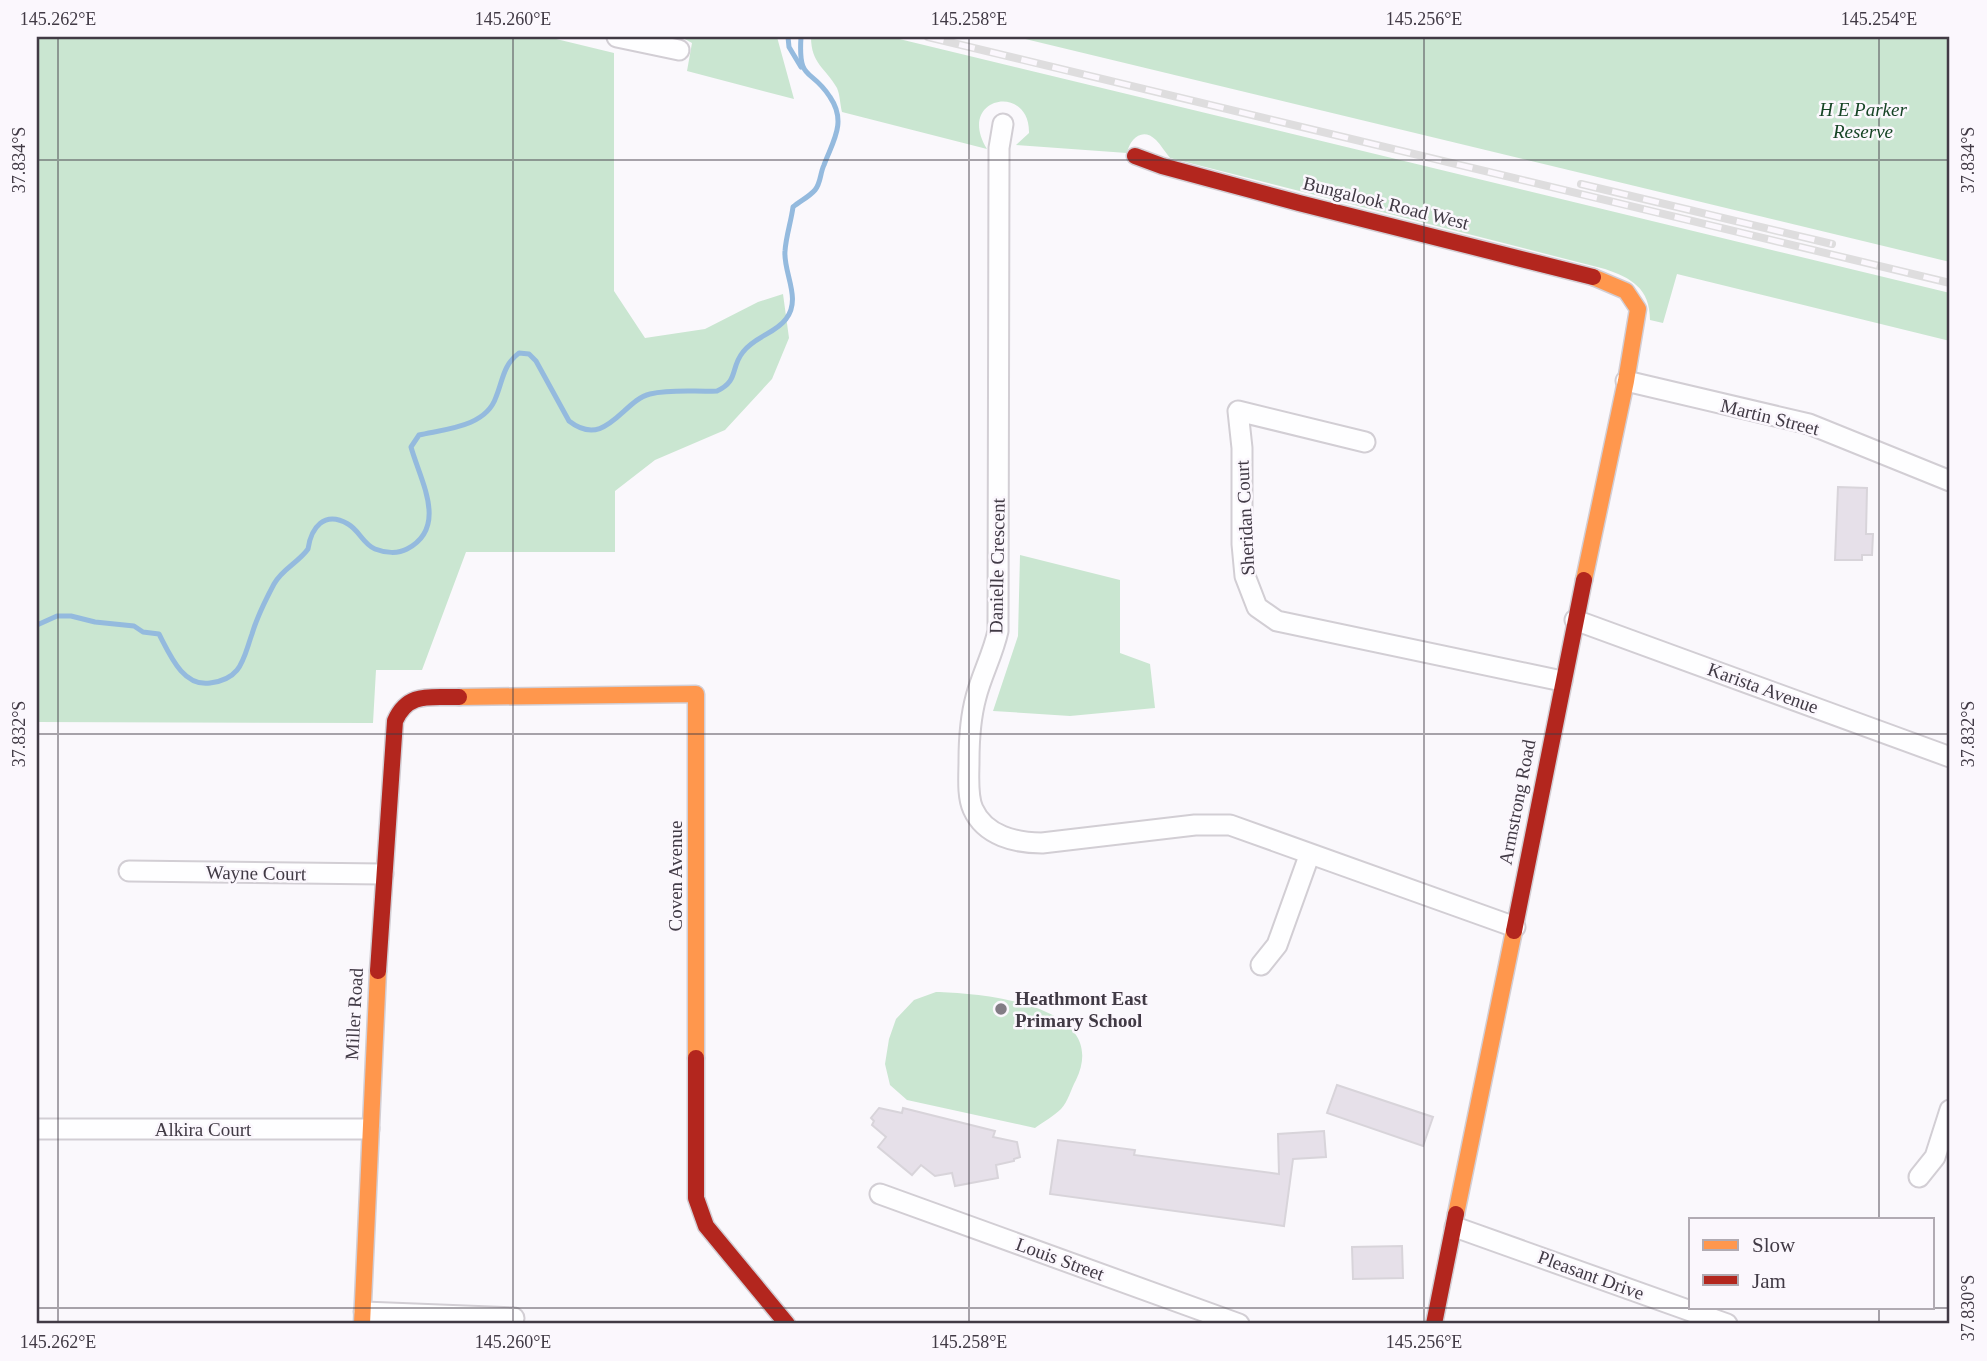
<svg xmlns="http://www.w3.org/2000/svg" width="1987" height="1361" font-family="'Times New Roman',serif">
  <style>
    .green { fill: #cae6d1 }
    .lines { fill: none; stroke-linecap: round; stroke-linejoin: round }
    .stream { stroke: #94bade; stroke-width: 5 }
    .building { fill: #e6e0e9; stroke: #d8d4da; stroke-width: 2 }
    .street-casing { stroke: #d2ced4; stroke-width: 23 }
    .slow-casing { stroke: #d2ced4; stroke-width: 19 }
    .jam-casing { stroke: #d2ced4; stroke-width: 19 }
    .street { stroke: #fefeff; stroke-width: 19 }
    .slow { stroke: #ff974d; stroke-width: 16 }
    .jam { stroke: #b3261e; stroke-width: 16 }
    .rail-casing { stroke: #deddde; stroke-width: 8 }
    .rail { stroke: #fbf7fd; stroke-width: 5; stroke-dasharray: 16; stroke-linecap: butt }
    .ticks { fill: none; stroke: #413a45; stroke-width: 2; stroke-opacity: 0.45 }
    .poi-dot { fill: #827c85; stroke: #fbf7fd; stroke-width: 2.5 }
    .labels { text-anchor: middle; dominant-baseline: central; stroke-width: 5; stroke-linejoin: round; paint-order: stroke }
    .park-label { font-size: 19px; font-style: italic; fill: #164425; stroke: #fbf7fd }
    .street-label { font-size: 19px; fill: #413a45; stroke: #fbf7fd }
    .poi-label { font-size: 19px; font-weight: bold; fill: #413a45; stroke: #fbf7fd; text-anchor: start }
    .neatline { fill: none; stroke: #413a45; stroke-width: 2.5 }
    .ticks-label { font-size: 18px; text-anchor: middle; fill: #413a45 }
  </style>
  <rect width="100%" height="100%" fill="#faf8fc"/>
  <g class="green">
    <path d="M 37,37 L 548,37 L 614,53 L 614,291 L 645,338 L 705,329 L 758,302 L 783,294 L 789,338 L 772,379 L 725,430 L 655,460 L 615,491 L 615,552 L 466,552 L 422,670 L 376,670 L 373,723 L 37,722 Z"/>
    <path d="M 652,37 L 777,37 L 794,99 L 687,71 L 692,43 L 683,38 Z"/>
    <path d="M 811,37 L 891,37 L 1950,293 L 1950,341 L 1677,274 L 1663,323 L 1650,320 C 1650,288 1631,278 1605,269 L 1170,158 C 1165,152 1161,145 1156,140 C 1143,127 1130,138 1127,153 L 1016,145 L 1029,133 C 1030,82 955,97 987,149 L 842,112 C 840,104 840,95 837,88 C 826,68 811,64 811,37 Z"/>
    <path d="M 1017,37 L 1950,37 L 1950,262 Z"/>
    <path d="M 1020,555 L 1120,580 L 1120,653 L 1150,664 L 1155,708 L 1070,716 L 993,711 L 1018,636 Z"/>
    <path d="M 936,992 C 983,993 1112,1005 1076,1080 C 1071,1089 1068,1102 1061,1109 C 1054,1116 1043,1122 1035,1128 L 907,1100 L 890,1085 L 885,1064 L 889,1039 L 896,1019 L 914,1000 Z"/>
  </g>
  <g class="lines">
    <g class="stream">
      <path d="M 788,37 L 789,47 L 801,67"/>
      <path d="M 37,625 L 57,616 L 71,616 L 95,622 L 134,626 L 143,632 L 159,634 C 170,655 183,687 210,683 C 242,679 243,659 252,634 C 257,617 266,599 274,584 C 282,569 298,563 308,549 C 311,528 324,510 348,524 C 359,530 363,544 375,549 C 385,553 398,554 407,549 C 449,527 420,480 411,447 L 419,435 C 445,429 486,427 496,397 C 503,380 503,365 519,353 L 529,354 L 536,361 L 569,421 C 606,450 623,400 650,394 C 672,389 695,392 717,391 C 739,381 730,368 743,352 C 754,337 776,333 786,319 C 802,299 783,272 785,251 C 786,236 791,222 793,207 C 800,201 809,197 815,190 C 821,183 820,173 824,165 C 833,141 847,122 830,97 C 811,67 798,83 801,37"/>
    </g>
  </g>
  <g class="building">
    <path d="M 1838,487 L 1867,488 L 1866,534 L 1873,534 L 1872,555 L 1862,555 L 1862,560 L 1835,560 Z"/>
    <path d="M 1337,1085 L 1433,1117 L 1423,1146 L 1327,1113 Z"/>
    <path d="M 879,1108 L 902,1113 L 903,1108 L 995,1131 L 993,1137 L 1017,1142 L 1020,1157 L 1014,1159 L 1014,1161 L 996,1165 L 998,1178 L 955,1186 L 952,1173 L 935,1176 L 921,1165 L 912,1175 L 878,1147 L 886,1137 L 872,1125 L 874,1121 L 871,1118 Z"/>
    <path d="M 1324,1131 L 1326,1157 L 1293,1159 L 1284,1226 L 1050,1194 L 1058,1140 L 1135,1150 L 1134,1155 L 1279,1174 L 1278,1134 Z"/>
    <path d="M 1402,1246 L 1403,1278 L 1353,1279 L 1352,1247 Z"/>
  </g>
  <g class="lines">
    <g class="street-casing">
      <g id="street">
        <path d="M 617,37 L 679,50"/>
        <path d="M 1003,124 L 999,148 L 998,631 C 993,654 982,674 976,697 C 970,719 969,739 969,761 C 969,775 967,796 973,809 C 985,836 1016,843 1042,843 L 1195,825 L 1230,825 L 1515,927"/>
        <path d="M 1626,381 L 1809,424 L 1950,481"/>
        <path d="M 1365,442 L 1238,411 L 1242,448 L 1242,544 L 1245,576 L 1257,607 L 1277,621 L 1562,681"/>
        <path d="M 1575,620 L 1950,757"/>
        <path d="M 129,871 L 383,874"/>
        <path d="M 1261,965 L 1277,945 L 1309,856"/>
        <path d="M 37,1129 L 369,1129"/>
        <path d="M 1919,1177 L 1935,1157 L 1950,1110"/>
        <path d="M 880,1194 L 1239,1324"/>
        <path d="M 1455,1227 L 1727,1324"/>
        <path d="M 364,1312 L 514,1318"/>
      </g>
    </g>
    <g class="slow-casing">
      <g id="slow">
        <path d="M 1584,580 L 1626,381 L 1638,309 L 1626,291 L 1593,277"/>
        <path d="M 459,697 L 696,694 L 696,1058"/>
        <path d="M 1456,1214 L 1514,931"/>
        <path d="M 362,1324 L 378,971"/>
      </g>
    </g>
    <g class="jam-casing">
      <g id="jam">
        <path d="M 1135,156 L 1162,166 L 1299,203 L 1593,277"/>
        <path d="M 1514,931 L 1584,580"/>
        <path d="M 378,971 L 395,721 C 408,691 431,698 459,697"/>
        <path d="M 696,1058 L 696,1198 L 706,1226 L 787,1324"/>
        <path d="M 1434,1324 L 1456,1214"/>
      </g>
    </g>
    <use href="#street" class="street"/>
    <use href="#slow" class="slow"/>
    <use href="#jam" class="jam"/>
    <g class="rail-casing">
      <g id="rail">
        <path d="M 928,37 L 1950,283"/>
        <path d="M 1581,184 L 1832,244"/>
      </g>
    </g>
    <use href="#rail" class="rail"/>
  </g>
  <path class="ticks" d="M 58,37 L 58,1324M 513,37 L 513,1324M 969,37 L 969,1324M 1424,37 L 1424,1324M 1879,37 L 1879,1219M 37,160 L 1950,160M 37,734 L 1950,734M 1879,1307 L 1879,1324M 37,1308 L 1950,1308"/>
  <circle class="poi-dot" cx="1001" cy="1009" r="7"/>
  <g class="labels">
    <g class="park-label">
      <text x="1863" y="109">H E Parker<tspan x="1863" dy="22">Reserve</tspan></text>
    </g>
    <g class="street-label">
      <text transform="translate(1386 203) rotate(14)">Bungalook Road West</text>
      <text transform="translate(1770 417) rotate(14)">Martin Street</text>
      <text transform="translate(1245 518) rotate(-93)">Sheridan Court</text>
      <text transform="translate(997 566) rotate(-89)">Danielle Crescent</text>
      <text transform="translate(1763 688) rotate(20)">Karista Avenue</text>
      <text transform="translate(1517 802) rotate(-79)">Armstrong Road</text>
      <text transform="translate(256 873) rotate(1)">Wayne Court</text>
      <text transform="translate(675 876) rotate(-90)">Coven Avenue</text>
      <text transform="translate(354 1014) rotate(-87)">Miller Road</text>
      <text x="203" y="1129">Alkira Court</text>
      <text transform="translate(1060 1259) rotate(20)">Louis Street</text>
      <text transform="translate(1591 1275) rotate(20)">Pleasant Drive</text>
    </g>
    <g class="poi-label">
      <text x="1015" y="998">Heathmont East<tspan x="1015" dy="22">Primary School</tspan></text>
    </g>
  </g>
  <rect width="1987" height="1361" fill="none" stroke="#fbf7fd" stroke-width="77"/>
  <rect x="1689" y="1218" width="245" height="91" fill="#fbf7fd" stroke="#b1abb3" stroke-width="2"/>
  <rect x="1703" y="1240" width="35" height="10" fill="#ff974d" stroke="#b1abb3" stroke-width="2"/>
  <text x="1752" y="1252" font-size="21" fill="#413a45">Slow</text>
  <rect x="1703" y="1275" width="35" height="10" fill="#b3261e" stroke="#b1abb3" stroke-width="2"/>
  <text x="1752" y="1288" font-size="21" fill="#413a45">Jam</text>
  <rect x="38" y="38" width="1910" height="1284" class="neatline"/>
  <g class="ticks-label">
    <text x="58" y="25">145.262°E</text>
    <text x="513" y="25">145.260°E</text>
    <text x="969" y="25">145.258°E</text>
    <text x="1424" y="25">145.256°E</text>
    <text x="1879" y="25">145.254°E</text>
    <text transform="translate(1968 160) rotate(-90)" y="6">37.834°S</text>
    <text transform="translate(19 160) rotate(-90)" y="6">37.834°S</text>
    <text transform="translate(1968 734) rotate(-90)" y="6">37.832°S</text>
    <text transform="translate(19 734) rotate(-90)" y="6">37.832°S</text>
    <text transform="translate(1968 1308) rotate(-90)" y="6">37.830°S</text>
    <text x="58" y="1348">145.262°E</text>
    <text x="513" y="1348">145.260°E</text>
    <text x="969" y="1348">145.258°E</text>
    <text x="1424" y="1348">145.256°E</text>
  </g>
</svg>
